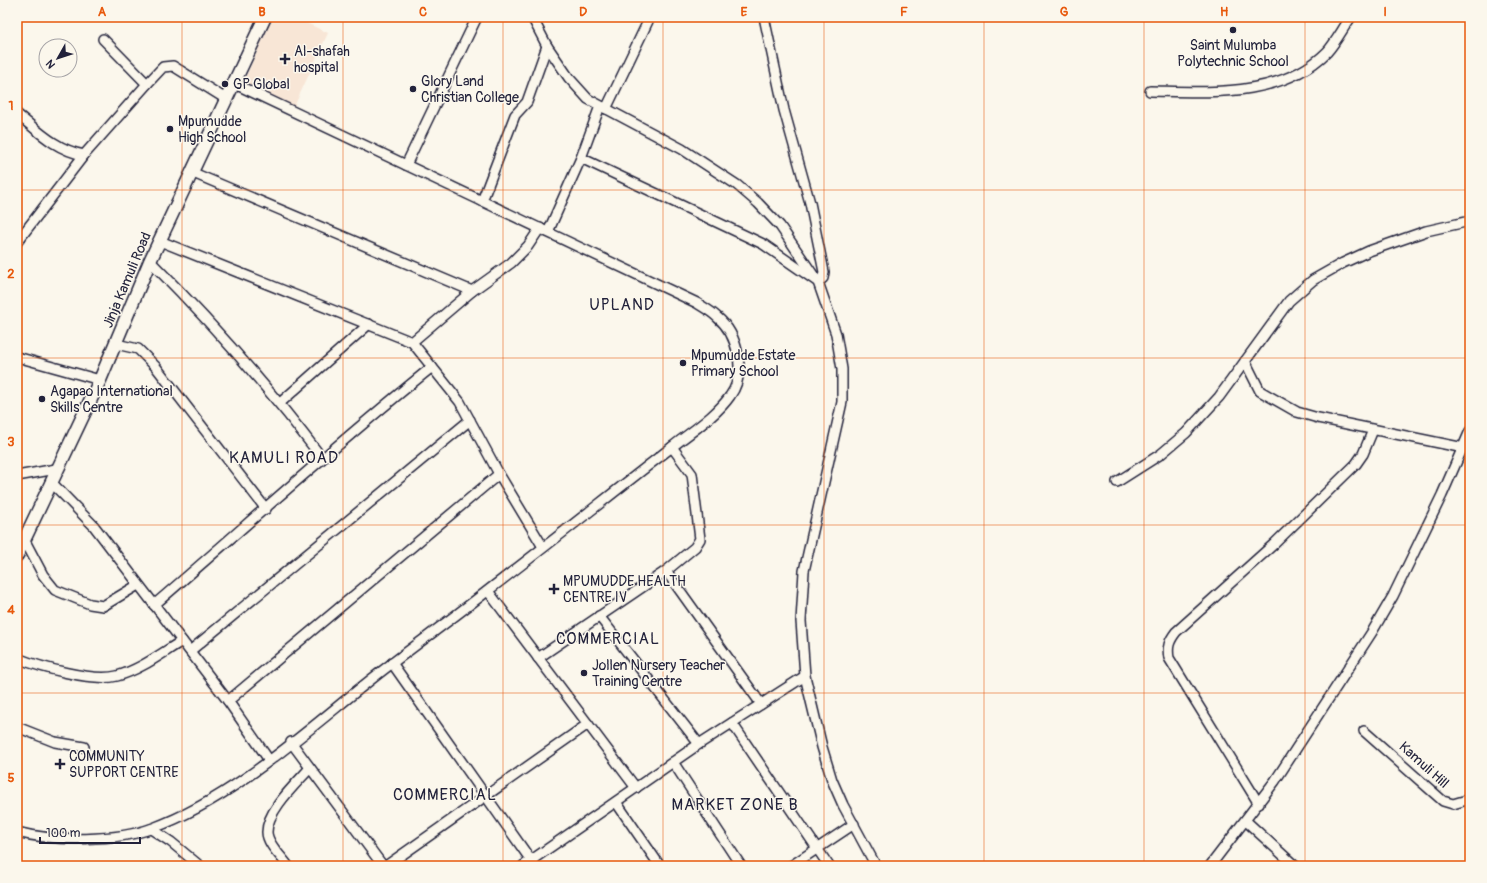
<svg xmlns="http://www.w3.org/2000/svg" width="1487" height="883" font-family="Pangolin,sans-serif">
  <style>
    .built { fill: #f8e6d6 }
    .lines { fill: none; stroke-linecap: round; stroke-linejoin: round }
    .minor-casing { stroke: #22223b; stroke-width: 12 }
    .major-casing { stroke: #22223b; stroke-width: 15 }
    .minor { stroke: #fbf7ec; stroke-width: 9 }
    .major { stroke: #fbf7ec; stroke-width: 12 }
    .grid { fill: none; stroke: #e8590c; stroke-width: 1; stroke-opacity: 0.55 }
    .poi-dot { fill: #22223b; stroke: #fbf7ec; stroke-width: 1.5 }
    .labels { text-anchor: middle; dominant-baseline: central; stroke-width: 3; stroke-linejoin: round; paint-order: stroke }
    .poi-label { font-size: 14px; fill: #22223b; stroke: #fbf7ec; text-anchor: start }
    .street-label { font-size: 14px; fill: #22223b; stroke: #fbf7ec }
    .quarter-label { font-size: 16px; letter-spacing: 1px; fill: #22223b; stroke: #fbf7ec }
    .neatline { fill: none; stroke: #e8590c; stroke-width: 1.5 }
    .grid-label { font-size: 13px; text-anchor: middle; font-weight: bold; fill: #e8590c }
  </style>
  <rect width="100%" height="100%" fill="#fbf7ec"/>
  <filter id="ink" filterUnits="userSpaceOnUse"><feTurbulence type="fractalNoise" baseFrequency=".025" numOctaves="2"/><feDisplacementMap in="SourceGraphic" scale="8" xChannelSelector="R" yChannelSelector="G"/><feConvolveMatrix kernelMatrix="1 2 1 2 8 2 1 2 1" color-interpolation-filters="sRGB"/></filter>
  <g filter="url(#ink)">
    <path class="built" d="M 273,17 L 294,17 L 328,33 L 293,109 L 242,85 Z"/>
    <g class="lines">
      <g class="minor-casing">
        <g id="minor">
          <path d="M 532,17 L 547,46 L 569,78 L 588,99 L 682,149 L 737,185 L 758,203 L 780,226 L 818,282 L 836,334 L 842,369 L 842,402 L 804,571 L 801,621 L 805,676 L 822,747 L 832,780 L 843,805 L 876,866"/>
          <path d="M 103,39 L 147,84 L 163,67 L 173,66 L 226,99"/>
          <path d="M 1150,91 C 1209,92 1281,98 1327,52 C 1336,42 1343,28 1351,17"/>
          <path d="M 606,109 L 650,17"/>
          <path d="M 17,114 C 38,131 56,150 84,155 L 147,84"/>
          <path d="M 581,158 L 763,244 L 818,282 L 823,278 L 824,272 L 810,203 L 784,110 L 764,17"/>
          <path d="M 406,165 L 477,17"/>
          <path d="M 191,172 L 472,291"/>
          <path d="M 482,201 L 515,115 L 527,102 L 547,46"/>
          <path d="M 548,232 L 581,158 L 600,106"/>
          <path d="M 160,241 L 412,342 L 460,402 L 499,474 L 543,547"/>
          <path d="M 17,242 L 84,155"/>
          <path d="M 150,261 C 212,323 269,388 322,458"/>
          <path d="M 412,342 L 472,291 L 511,263 L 528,246 L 540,228"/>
          <path d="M 116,344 L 138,349 L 156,367 L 266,509"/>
          <path d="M 17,357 L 100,380"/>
          <path d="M 1245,361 L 1260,391 L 1297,412 L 1318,418 L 1464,448"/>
          <path d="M 280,403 L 369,324"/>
          <path d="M 17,476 L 56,469"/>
          <path d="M 51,482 L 94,526 L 228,701 L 269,760"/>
          <path d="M 1117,482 L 1161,454 L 1186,433 L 1219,397 L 1289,301 L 1313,280 L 1343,263 L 1369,251 L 1426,231 L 1470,221"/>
          <path d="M 24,539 L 43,575 L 55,590 L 90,604 L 103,606 L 138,585"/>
          <path d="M 666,571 L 761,704"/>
          <path d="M 488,591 L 636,788"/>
          <path d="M 154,605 C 247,525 337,443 432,367"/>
          <path d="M 599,616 L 699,744"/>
          <path d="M 190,651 L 470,420"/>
          <path d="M 17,658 C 40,667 92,682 117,676 C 140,670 162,653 182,641"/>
          <path d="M 538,658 L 666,571 L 695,547 L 700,539 L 692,474 L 672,447"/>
          <path d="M 392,663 L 535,866"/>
          <path d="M 228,701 L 499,474"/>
          <path d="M 732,723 L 829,866"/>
          <path d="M 17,727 L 55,742 L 84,747"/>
          <path d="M 1364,731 L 1443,801 L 1453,804 L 1470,799"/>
          <path d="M 291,742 L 383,866"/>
          <path d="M 673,762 L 741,866"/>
          <path d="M 616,802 L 660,866"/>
          <path d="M 1259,804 L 1169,658 C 1167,647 1169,641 1176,632 L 1274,544 L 1356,464 L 1363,454 L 1373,430"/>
          <path d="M 1246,821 L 1295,866"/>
          <path d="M 151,829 L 171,842 L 200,866"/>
          <path d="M 17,832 C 53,842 118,841 153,828 C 233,799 307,730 373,678 C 410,649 449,621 486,592 C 549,544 610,495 672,447 C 692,431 716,416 730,396 C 747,373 738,334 717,317 C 711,311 703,307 697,303 L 233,83"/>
          <path d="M 288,866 C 282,857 267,844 267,832 C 267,810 297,783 310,768"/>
          <path d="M 386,866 L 588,724"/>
          <path d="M 523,866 L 699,744 L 805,676"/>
          <path d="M 791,866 L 854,824"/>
          <path d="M 1210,866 L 1275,781 L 1372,632 L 1393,596 L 1442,495 L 1470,431"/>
        </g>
      </g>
      <g class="major-casing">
        <path id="major" d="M 17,555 L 100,380 L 150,261 L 265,17"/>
      </g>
      <use href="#minor" class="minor"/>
      <use href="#major" class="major"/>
    </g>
  </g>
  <path class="grid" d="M 182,17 L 182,866M 343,17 L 343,866M 503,17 L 503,866M 663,17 L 663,866M 824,17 L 824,866M 984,17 L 984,866M 1144,17 L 1144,866M 1305,17 L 1305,866M 17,190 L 1470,190M 17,358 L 1470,358M 17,525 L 1470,525M 17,693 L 1470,693"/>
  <g class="poi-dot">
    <circle cx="1233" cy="30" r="4"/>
    <path d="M283 53h4v4h4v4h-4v4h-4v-4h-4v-4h4z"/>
    <circle cx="225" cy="84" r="4"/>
    <circle cx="413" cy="89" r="4"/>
    <circle cx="170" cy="129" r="4"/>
    <circle cx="683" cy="363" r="4"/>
    <circle cx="42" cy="399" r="4"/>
    <path d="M552 583h4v4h4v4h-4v4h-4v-4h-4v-4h4z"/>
    <circle cx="584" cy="673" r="4"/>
    <path d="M58 758h4v4h4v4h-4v4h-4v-4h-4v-4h4z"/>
  </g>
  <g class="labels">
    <g class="poi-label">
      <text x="1233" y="45" text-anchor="middle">Saint Mulumba<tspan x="1233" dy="16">Polytechnic School</tspan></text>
      <text x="294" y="51">Al-shafah<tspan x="294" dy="16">hospital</tspan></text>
      <text x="421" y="81">Glory Land<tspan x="421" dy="16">Christian College</tspan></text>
      <text x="233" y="84">GP Global</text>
      <text x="178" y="121">Mpumudde<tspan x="178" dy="16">High School</tspan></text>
      <text x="691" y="355">Mpumudde Estate<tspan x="691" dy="16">Primary School</tspan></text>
      <text x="50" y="391">Agapao International<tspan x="50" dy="16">Skills Centre</tspan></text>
      <text x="563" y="581">MPUMUDDE HEALTH<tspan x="563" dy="16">CENTRE IV</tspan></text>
      <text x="592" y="665">Jollen Nursery Teacher<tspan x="592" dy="16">Training Centre</tspan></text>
      <text x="69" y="756">COMMUNITY<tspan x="69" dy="16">SUPPORT CENTRE</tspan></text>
    </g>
    <g class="street-label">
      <text transform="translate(127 280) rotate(-67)">Jinja Kamuli Road</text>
      <text transform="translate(1424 765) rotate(42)">Kamuli Hill</text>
    </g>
    <g class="quarter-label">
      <text x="622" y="305">UPLAND</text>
      <text x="284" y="458">KAMULI ROAD</text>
      <text x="608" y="639">COMMERCIAL</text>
      <text x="445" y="795">COMMERCIAL</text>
      <text x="735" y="805">MARKET ZONE B</text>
    </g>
  </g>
  <rect width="1487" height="883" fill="none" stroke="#fbf7ec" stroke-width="44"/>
  <g transform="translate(58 58) rotate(231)"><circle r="19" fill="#fbf7ec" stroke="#a4a2a5"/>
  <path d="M0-3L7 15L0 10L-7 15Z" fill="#22223b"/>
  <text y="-6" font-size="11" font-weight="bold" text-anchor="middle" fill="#22223b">N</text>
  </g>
  <path d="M40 837v6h100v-6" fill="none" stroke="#22223b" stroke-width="2"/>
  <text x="46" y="837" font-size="12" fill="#22223b" stroke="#fbf7ec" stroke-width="3" paint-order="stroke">100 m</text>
  <rect x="22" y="22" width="1443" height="839" class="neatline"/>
  <g class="grid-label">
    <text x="102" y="16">A</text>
    <text x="262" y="16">B</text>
    <text x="423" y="16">C</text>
    <text x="583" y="16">D</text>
    <text x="744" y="16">E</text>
    <text x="904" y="16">F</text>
    <text x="1064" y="16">G</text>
    <text x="1224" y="16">H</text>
    <text x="1385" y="16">I</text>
    <text x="11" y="110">1</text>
    <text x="11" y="278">2</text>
    <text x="11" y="446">3</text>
    <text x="11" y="614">4</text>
    <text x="11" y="782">5</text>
  </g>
</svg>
